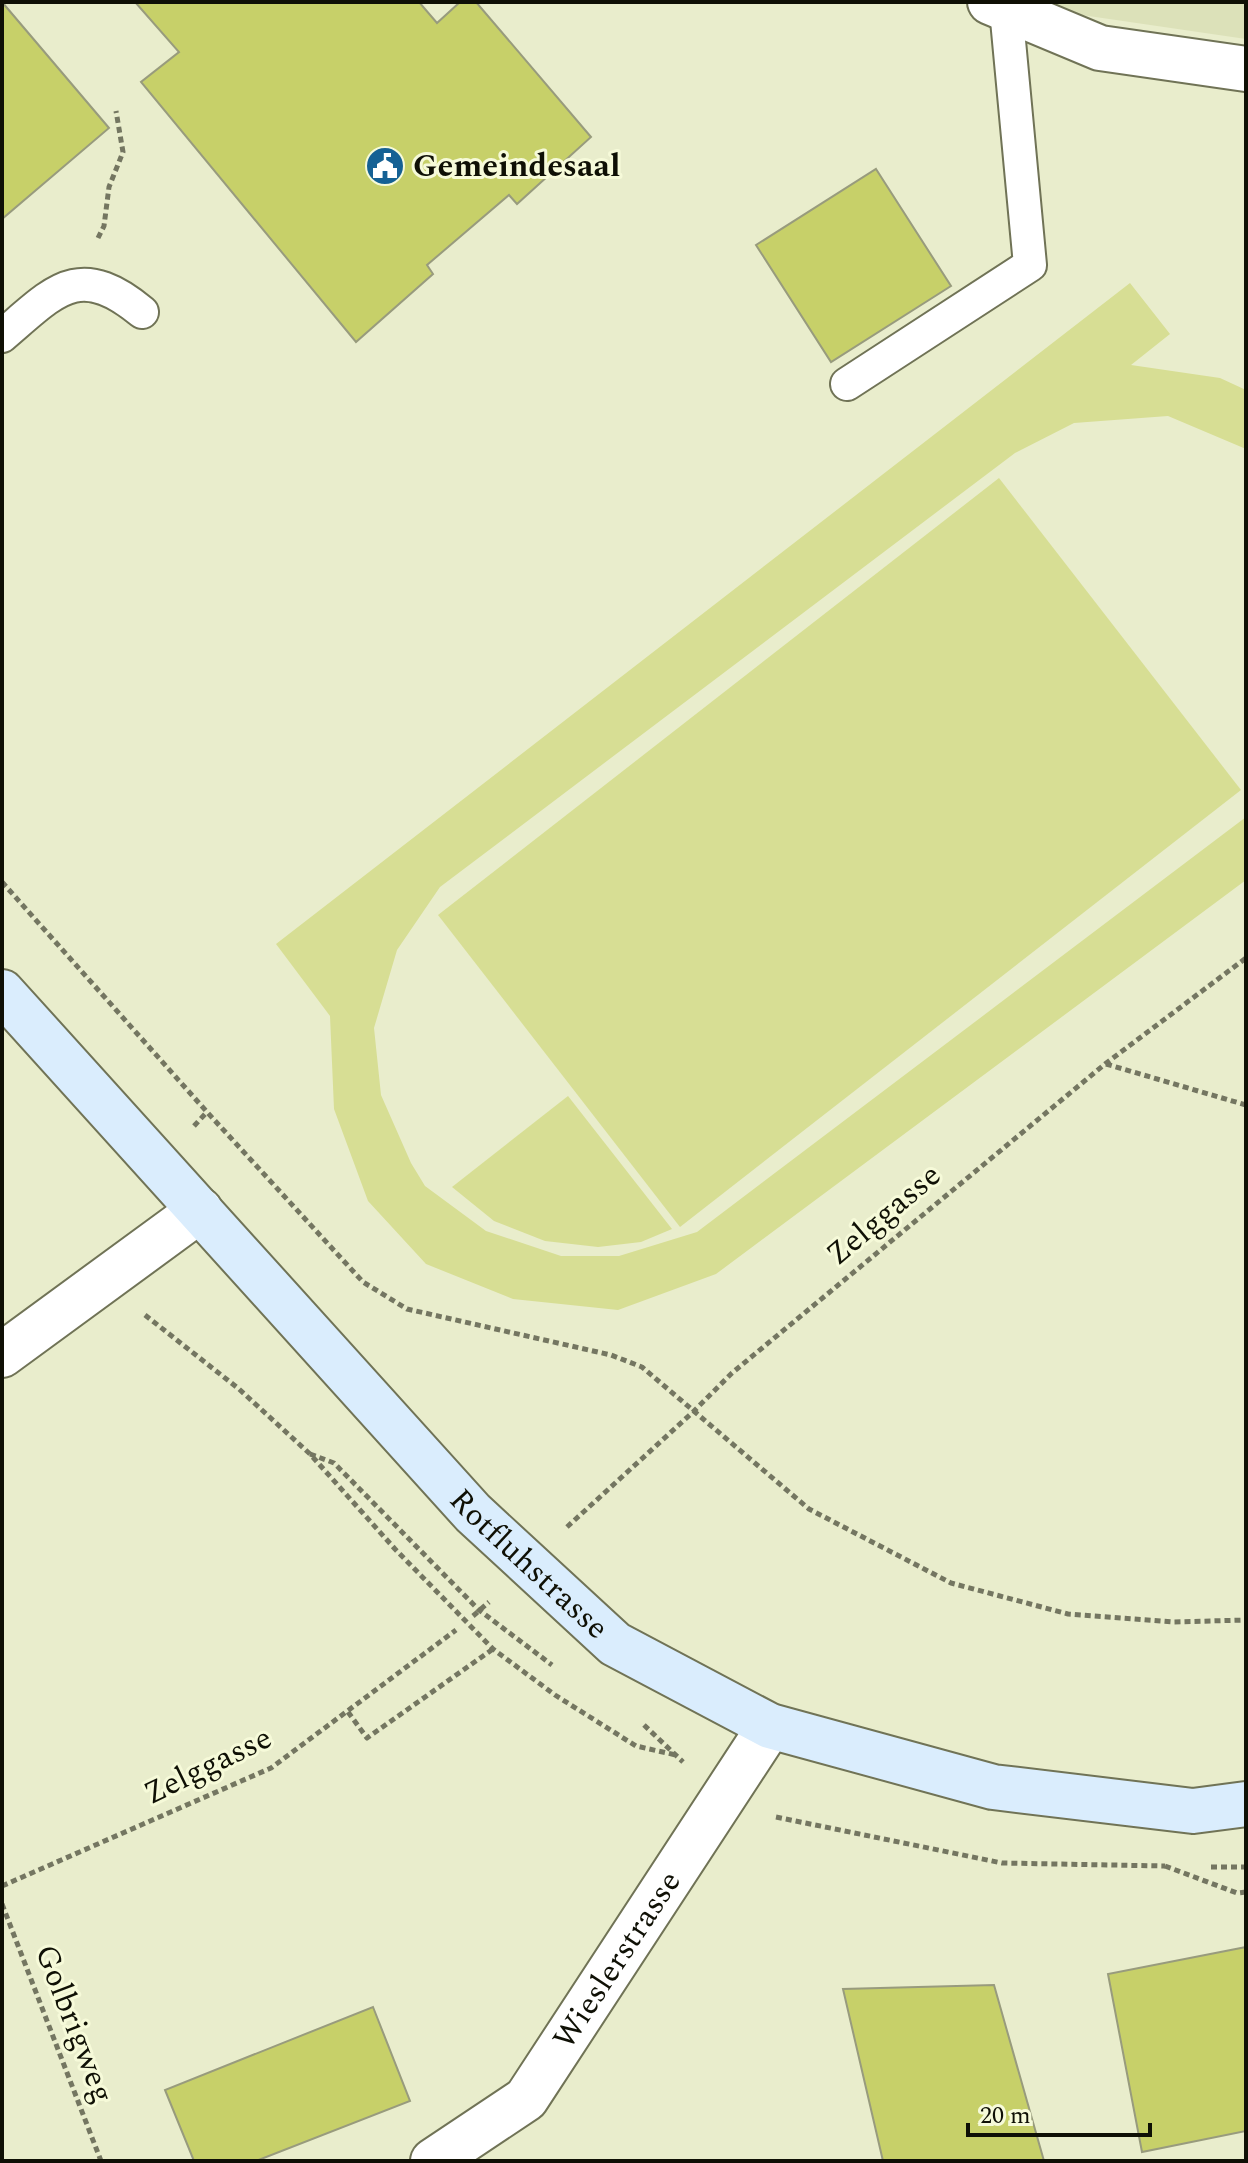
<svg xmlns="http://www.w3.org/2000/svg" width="1248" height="2163" font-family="Spectral,serif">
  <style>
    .built { fill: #dce1b9 }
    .green { fill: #d7de94 }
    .building { fill: #c7d069; stroke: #989b7d; stroke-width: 2 }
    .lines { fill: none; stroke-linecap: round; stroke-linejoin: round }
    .lane-casing { stroke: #707356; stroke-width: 36 }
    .street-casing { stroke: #707356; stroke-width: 48 }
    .secondary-casing { stroke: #707356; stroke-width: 48 }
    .path { stroke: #747661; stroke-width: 5; stroke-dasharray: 6 4; stroke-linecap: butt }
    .lane { stroke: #fff; stroke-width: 32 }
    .street { stroke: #fff; stroke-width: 44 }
    .secondary { stroke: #daedfd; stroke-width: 44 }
    .labels { text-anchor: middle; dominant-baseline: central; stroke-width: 6; stroke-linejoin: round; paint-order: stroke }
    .poi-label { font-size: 32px; font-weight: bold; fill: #0f1005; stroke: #f6fad9; text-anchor: start }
    .street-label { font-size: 32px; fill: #0f1005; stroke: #f6fad9 }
  </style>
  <rect width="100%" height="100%" fill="#e9edcc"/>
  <path class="built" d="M 1052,2 L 1246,2 L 1246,39 L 1075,14 Z"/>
  <g class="green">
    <path d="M 1130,283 L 1170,334 L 1131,365 L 1220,378 L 1246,390 L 1246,449 L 1168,416 L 1074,423 L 1015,453 L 440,887 L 397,950 L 374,1028 L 381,1095 L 411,1163 L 425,1186 L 486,1231 L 561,1256 L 619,1256 L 697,1232 L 1246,817 L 1246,880 L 716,1274 L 618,1310 L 513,1299 L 426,1264 L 368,1201 L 334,1109 L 330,1016 L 276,944 Z"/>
    <path d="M 999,478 L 1241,790 L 680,1227 L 438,915 Z"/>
    <path d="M 568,1096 L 672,1229 L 641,1242 L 598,1247 L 545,1241 L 494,1221 L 452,1187 Z"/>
  </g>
  <g class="building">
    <path d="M 2,2 L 109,128 L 2,219 Z"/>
    <path d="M 135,2 L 419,2 L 437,23 L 460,2 L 476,2 L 591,137 L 517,204 L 509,195 L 427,265 L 433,274 L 356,342 L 141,82 L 179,52 Z"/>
    <path d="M 876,169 L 951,286 L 831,362 L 756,245 Z"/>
    <path d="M 1246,1947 L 1246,2131 L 1142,2152 L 1108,1974 Z"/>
    <path d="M 994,1985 L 1044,2161 L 883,2161 L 843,1989 Z"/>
    <path d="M 373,2007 L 410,2101 L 256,2161 L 194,2161 L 165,2090 Z"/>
  </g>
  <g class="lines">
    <g class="lane-casing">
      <g id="lane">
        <path d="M 2,336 C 54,292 78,259 142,312"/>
        <path d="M 847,384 L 1030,265 L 1006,9"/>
      </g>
    </g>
    <g class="street-casing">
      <g id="street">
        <path d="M 990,2 L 1100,48 L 1246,69"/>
        <path d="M 2,1355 L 200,1210"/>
        <path id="s1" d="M 433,2161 L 526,2099 L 770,1726"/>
      </g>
    </g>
    <g class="secondary-casing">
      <g id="secondary">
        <path id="s2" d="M 2,992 L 473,1513 L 615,1644 L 770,1726 L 993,1787 L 1193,1811 L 1246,1804"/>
      </g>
    </g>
    <g class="path">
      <path d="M 98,238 L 104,226 L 109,187 L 123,152 L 116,111"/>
      <path d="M 2,882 L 207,1112 L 363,1282 L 407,1309 L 611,1355 L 642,1367 L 809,1509 L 951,1583 L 1068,1614 L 1173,1622 L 1246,1620"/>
      <path d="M 1106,1064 L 1246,1105"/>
      <path d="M 194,1126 L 207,1112"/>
      <path d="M 145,1315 L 239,1389 L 310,1454 L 395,1549 L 493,1649 L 555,1695 L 636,1746 L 676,1755"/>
      <path d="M 310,1454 L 334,1463 L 479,1610 L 552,1665"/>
      <path d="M 567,1527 L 693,1412 L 732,1373 L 1105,1064 L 1246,958"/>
      <path d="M 473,1616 L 489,1602"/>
      <path d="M 348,1712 L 367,1738 L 493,1649"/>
      <path d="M 644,1725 L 683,1762"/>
      <path d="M 776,1817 L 1002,1863 L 1165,1866"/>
      <path d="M 1165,1866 L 1237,1893 L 1246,1892"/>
      <path d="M 1211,1867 L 1246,1867"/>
      <path d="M 2,1886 L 271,1768 L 456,1630"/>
      <path d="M 2,1904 L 101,2161"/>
    </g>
    <use href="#lane" class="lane"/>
    <use href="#street" class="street"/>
    <use href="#secondary" class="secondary"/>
  </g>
  <defs>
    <g id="civic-disc" transform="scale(2)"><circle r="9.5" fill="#156194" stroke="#f6fad9"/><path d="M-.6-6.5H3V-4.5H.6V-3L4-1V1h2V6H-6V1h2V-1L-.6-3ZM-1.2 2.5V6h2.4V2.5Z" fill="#fff"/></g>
  </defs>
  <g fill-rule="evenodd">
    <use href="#civic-disc" x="385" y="166"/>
  </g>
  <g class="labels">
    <g class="poi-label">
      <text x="413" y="166">Gemeindesaal</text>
    </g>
    <g class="street-label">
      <text transform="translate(884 1215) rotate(-40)">Zelggasse</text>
      <text stroke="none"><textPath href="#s2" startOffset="778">Rotfluhstrasse</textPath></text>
      <text transform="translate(208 1766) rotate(-26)">Zelggasse</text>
      <text stroke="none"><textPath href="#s1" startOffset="278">Wieslerstrasse</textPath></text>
      <text transform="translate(74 2024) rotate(69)">Golbrigweg</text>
    </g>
  </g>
  <rect width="1248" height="2163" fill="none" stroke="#0f1005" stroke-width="8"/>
  <path d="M968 2123v12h182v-12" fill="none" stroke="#0f1005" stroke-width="4"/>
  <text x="980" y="2123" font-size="24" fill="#0f1005" stroke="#f6fad9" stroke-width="6" paint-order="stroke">20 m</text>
</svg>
